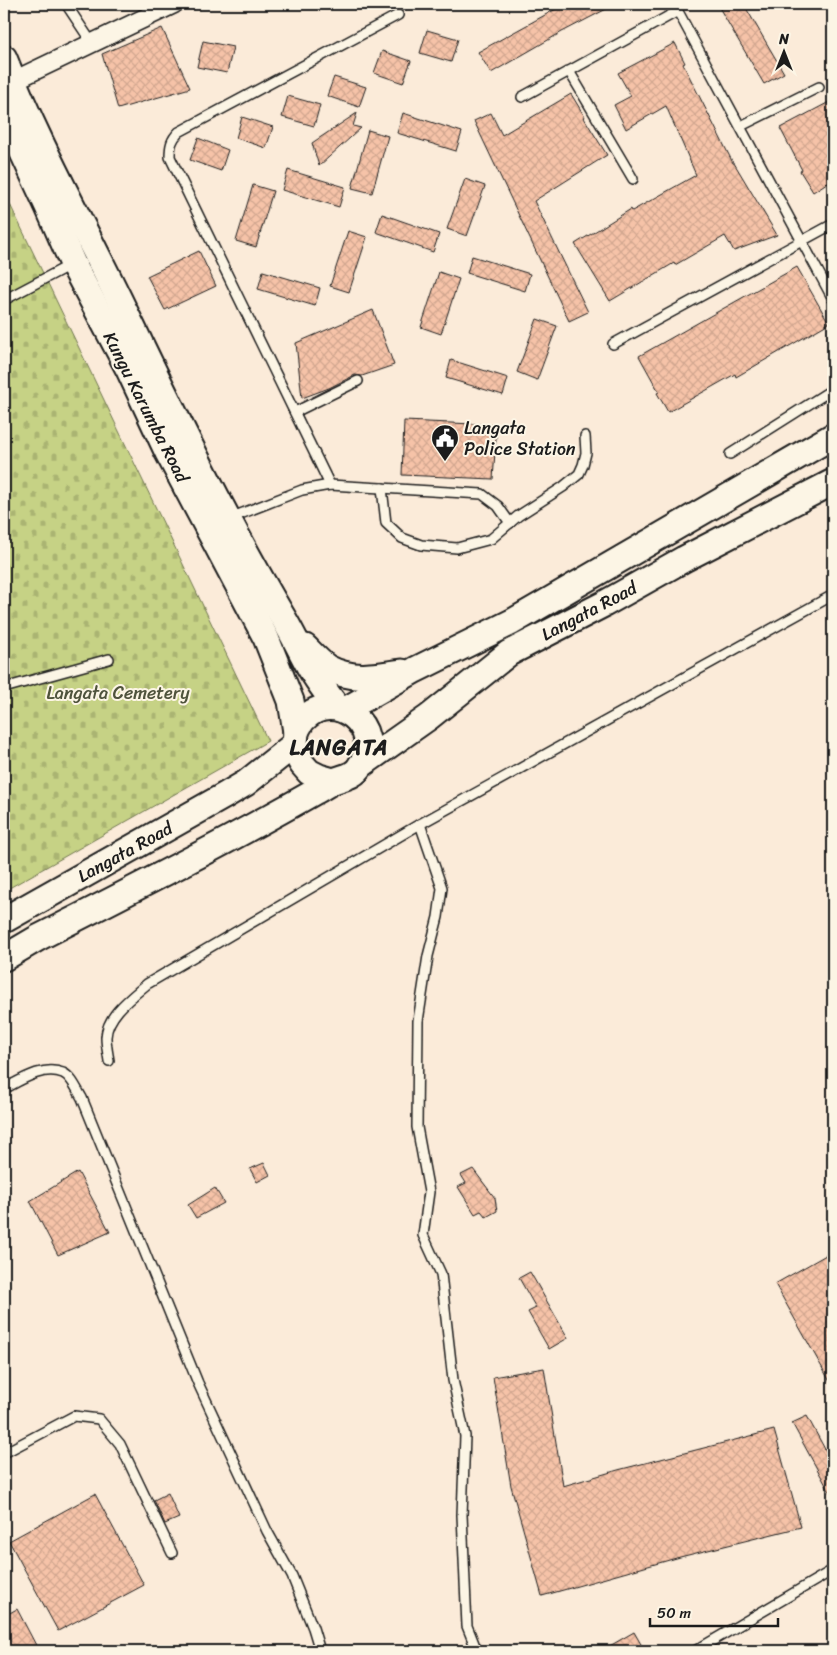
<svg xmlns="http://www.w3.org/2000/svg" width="837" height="1655" font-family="Sriracha,sans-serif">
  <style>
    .cemetery { fill: url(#cemetery-stones); stroke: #717750 }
    .building { fill: url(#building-cross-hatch); stroke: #1c1c1c }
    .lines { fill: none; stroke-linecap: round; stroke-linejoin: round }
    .service-casing { stroke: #1c1c1c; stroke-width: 12 }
    .minor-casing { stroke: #1c1c1c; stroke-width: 21 }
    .secondary-casing { stroke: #1c1c1c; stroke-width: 29 }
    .service { stroke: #fcf5e5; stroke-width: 9 }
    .minor { stroke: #fcf5e5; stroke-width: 18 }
    .secondary { stroke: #fcf5e5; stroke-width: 25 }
    .labels { text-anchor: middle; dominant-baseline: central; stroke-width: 4; stroke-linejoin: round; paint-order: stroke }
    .street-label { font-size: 18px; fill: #1c1c1c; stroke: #fcf5e5 }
    .poi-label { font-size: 18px; fill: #1c1c1c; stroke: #fcf5e5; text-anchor: start }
    .park-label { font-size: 18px; fill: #4f533c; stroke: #fcf5e5 }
    .district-label { font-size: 22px; font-weight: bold; letter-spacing: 1px; fill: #1c1c1c; stroke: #fcf5e5 }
  </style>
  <defs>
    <pattern id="cemetery-stones" width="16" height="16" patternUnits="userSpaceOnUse" patternTransform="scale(1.25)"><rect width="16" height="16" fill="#c6d285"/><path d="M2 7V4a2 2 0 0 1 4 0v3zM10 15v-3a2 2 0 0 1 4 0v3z" fill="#aab472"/></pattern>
    <pattern id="building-cross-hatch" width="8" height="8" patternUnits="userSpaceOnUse" patternTransform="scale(1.25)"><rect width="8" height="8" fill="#f6c3a8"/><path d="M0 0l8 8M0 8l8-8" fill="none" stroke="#d2a790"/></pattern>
  </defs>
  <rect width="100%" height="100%" fill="#fbebd9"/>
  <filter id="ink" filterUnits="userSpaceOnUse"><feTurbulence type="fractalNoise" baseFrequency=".02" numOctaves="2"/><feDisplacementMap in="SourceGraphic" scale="10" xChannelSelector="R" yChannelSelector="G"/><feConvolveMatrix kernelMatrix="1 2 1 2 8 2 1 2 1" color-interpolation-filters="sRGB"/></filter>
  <g filter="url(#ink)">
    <path class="cemetery" d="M 4,192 L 268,741 L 4,891 Z"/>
    <g class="building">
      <path d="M 565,4 L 616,4 L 562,32 L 491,73 L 478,52 Z"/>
      <path d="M 717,4 L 754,4 L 746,8 L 784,73 L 764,84 Z"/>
      <path d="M 162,28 L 190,88 L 118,109 L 102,54 Z"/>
      <path d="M 427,30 L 458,39 L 451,62 L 420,53 Z"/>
      <path d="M 203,41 L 233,47 L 227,73 L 197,67 Z"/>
      <path d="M 675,43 L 685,63 L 683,64 L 733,163 L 734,163 L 777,235 L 734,251 L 725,236 L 675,265 L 674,263 L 610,301 L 575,244 L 631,209 L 632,211 L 696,175 L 666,106 L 626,129 L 614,105 L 631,96 L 618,73 Z"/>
      <path d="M 382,51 L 411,61 L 403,83 L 374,73 Z"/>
      <path d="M 334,77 L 366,87 L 359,107 L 327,96 Z"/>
      <path d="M 571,94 L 585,117 L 584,118 L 607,155 L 534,201 L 588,312 L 569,321 L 474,121 L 491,113 L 502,135 Z"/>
      <path d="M 288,96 L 320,105 L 314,126 L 282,117 Z"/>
      <path d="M 833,100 L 833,179 L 813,192 L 800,171 L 802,170 L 780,128 Z"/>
      <path d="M 357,113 L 353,126 L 361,128 L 319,166 L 312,143 Z"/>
      <path d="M 403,113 L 462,132 L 456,151 L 397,133 Z"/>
      <path d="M 242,117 L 273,127 L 266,148 L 236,138 Z"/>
      <path d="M 368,130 L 388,136 L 372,193 L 352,188 Z"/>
      <path d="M 198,138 L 228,150 L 221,171 L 190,160 Z"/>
      <path d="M 288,170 L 345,187 L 339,207 L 282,190 Z"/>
      <path d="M 465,179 L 485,186 L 467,236 L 447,229 Z"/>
      <path d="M 253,185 L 273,191 L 256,247 L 236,241 Z"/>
      <path d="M 382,214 L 439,234 L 433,252 L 376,232 Z"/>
      <path d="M 348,231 L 367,237 L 349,292 L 330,286 Z"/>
      <path d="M 199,251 L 216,286 L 165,310 L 147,276 Z"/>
      <path d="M 472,256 L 530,274 L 525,291 L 467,273 Z"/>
      <path d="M 797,267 L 829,323 L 736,377 L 735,374 L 668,412 L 657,393 L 659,392 L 639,356 Z"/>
      <path d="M 263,271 L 320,288 L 315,306 L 258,289 Z"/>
      <path d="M 439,272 L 459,279 L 441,334 L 421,327 Z"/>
      <path d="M 373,310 L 394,365 L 362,376 L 355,375 L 329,388 L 302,398 L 296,343 Z"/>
      <path d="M 537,319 L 557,326 L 537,380 L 517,372 Z"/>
      <path d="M 451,360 L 508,378 L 503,395 L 446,378 Z"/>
      <path d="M 404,421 L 497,425 L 493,479 L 402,475 Z"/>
      <path d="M 264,1163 L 270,1175 L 257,1182 L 250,1169 Z"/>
      <path d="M 473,1169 L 495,1198 L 497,1211 L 486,1217 L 481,1211 L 475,1214 L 458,1187 L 466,1183 L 461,1175 Z"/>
      <path d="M 78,1172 L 110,1232 L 58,1255 L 30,1201 Z"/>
      <path d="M 215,1188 L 224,1203 L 196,1218 L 188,1205 Z"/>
      <path d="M 833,1251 L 833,1387 L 775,1284 Z"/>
      <path d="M 530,1272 L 568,1338 L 549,1349 L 528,1312 L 536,1308 L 519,1278 Z"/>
      <path d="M 544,1368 L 563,1486 L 618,1470 L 774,1430 L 801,1527 L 680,1557 L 542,1596 L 511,1486 L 493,1377 Z"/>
      <path d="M 807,1416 L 833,1464 L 833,1498 L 792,1423 Z"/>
      <path d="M 168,1493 L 179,1518 L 165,1524 L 154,1500 Z"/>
      <path d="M 95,1494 L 144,1585 L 58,1631 L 9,1541 Z"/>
      <path d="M 17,1609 L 39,1651 L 4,1651 L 4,1616 Z"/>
      <path d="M 634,1632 L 642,1646 L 632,1651 L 601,1651 Z"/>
    </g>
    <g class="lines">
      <g class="service-casing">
        <g id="service">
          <path d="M 66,4 L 92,43"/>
          <path d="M 674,4 L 833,299"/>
          <path d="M 569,71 L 633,179"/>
          <path d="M 522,97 L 678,11"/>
          <path d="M 741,126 L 819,87"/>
          <path d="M 4,300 L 72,264"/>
          <path d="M 613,344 L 833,224"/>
          <path d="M 295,412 L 358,381"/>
          <path d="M 730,454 L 833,389"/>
          <path d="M 330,485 L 170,157 C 170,146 171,140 179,132 L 398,15"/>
          <path d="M 382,488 L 386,523 L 402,538 L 421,545 L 457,548 L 491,539 L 518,516 L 563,487 L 579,474 L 583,465 L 586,453 L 585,436"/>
          <path d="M 230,518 L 302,490 L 330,485 L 482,494 L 498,506 L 510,523"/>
          <path d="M 4,688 L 109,659"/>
          <path d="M 420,824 L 442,888 L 438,917 L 428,956 L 418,1021 L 417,1127 L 429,1192 L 423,1235 L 441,1274 L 453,1380 L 465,1436 L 462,1515 L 467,1626 L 477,1651"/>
          <path d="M 109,1061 C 108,1054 106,1045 106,1037 C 107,1015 132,997 147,984 L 420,824 L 833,595"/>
          <path d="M 4,1089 C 21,1080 43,1065 63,1073 C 72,1077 77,1090 82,1098 L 198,1383 L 267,1531 L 292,1576 L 313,1628 L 320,1651"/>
          <path d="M 4,1453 L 74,1416 L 99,1419 L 120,1444 L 172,1553"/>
          <path d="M 695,1651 L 833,1570"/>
        </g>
      </g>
      <g class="minor-casing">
        <path id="minor" d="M 13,81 L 174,4"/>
      </g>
      <g class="secondary-casing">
        <g id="secondary">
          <path d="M 4,58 C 39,148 88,233 129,320 C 177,420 225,519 281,614 C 292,632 300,650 310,668 C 318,682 328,695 338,708"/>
          <path d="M 4,112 L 48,207 L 73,264 L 129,370 L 168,453 L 266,638 L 291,701 L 296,732 L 295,744 L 297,755 L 302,764 L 309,772 L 319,777 L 333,781"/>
          <path d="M 305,647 C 312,654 320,663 328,668 C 352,681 377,676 402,672"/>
          <path d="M 345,710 L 415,670 L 512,622 L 833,436"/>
          <path d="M 361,765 L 429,717 L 509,653 L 604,604 L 684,559 L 833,482"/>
          <path d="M 4,920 L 224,796 L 246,783 L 295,744"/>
          <path d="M 4,958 L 38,938 C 132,890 225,843 316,791 C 322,788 327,784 333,781 C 344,777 354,777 361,765 C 385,728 335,687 304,719 C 300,723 298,728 296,732"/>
        </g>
      </g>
      <use href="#service" class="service"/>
      <use href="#minor" class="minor"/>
      <use href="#secondary" class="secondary"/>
    </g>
  </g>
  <defs>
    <g id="civic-pin" transform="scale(1.4375)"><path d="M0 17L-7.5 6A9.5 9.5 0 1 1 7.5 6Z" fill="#1c1c1c" stroke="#fcf5e5"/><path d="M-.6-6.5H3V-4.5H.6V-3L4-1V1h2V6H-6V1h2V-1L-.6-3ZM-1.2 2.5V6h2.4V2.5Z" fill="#fff"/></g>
  </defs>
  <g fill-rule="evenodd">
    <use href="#civic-pin" x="445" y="438"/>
  </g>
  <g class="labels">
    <g class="street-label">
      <text transform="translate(146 407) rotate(63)">Kungu Karumba Road</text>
      <text transform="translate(589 611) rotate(-28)">Langata Road</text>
      <text transform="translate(125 852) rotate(-29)">Langata Road</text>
    </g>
    <g class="poi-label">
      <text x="464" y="428">Langata<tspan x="464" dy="21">Police Station</tspan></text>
    </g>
    <g class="park-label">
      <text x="118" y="693">Langata Cemetery</text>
    </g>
    <g class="district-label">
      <text x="339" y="747">LANGATA</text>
    </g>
  </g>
  <rect width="837" height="1655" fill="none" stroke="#fcf5e5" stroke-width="20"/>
  <rect x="10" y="10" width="817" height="1635" fill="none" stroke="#1c1c1c" stroke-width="2" filter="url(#ink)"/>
  <g transform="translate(784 52)" stroke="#fcf5e5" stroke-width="4" paint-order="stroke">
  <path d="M0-4L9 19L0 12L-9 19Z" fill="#1c1c1c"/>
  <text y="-8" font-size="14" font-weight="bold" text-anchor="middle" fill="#1c1c1c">N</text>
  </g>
  <path d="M650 1618v8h128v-8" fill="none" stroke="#1c1c1c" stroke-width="2.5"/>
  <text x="657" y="1618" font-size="15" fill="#1c1c1c" stroke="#fcf5e5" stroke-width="4" paint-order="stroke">50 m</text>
</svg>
